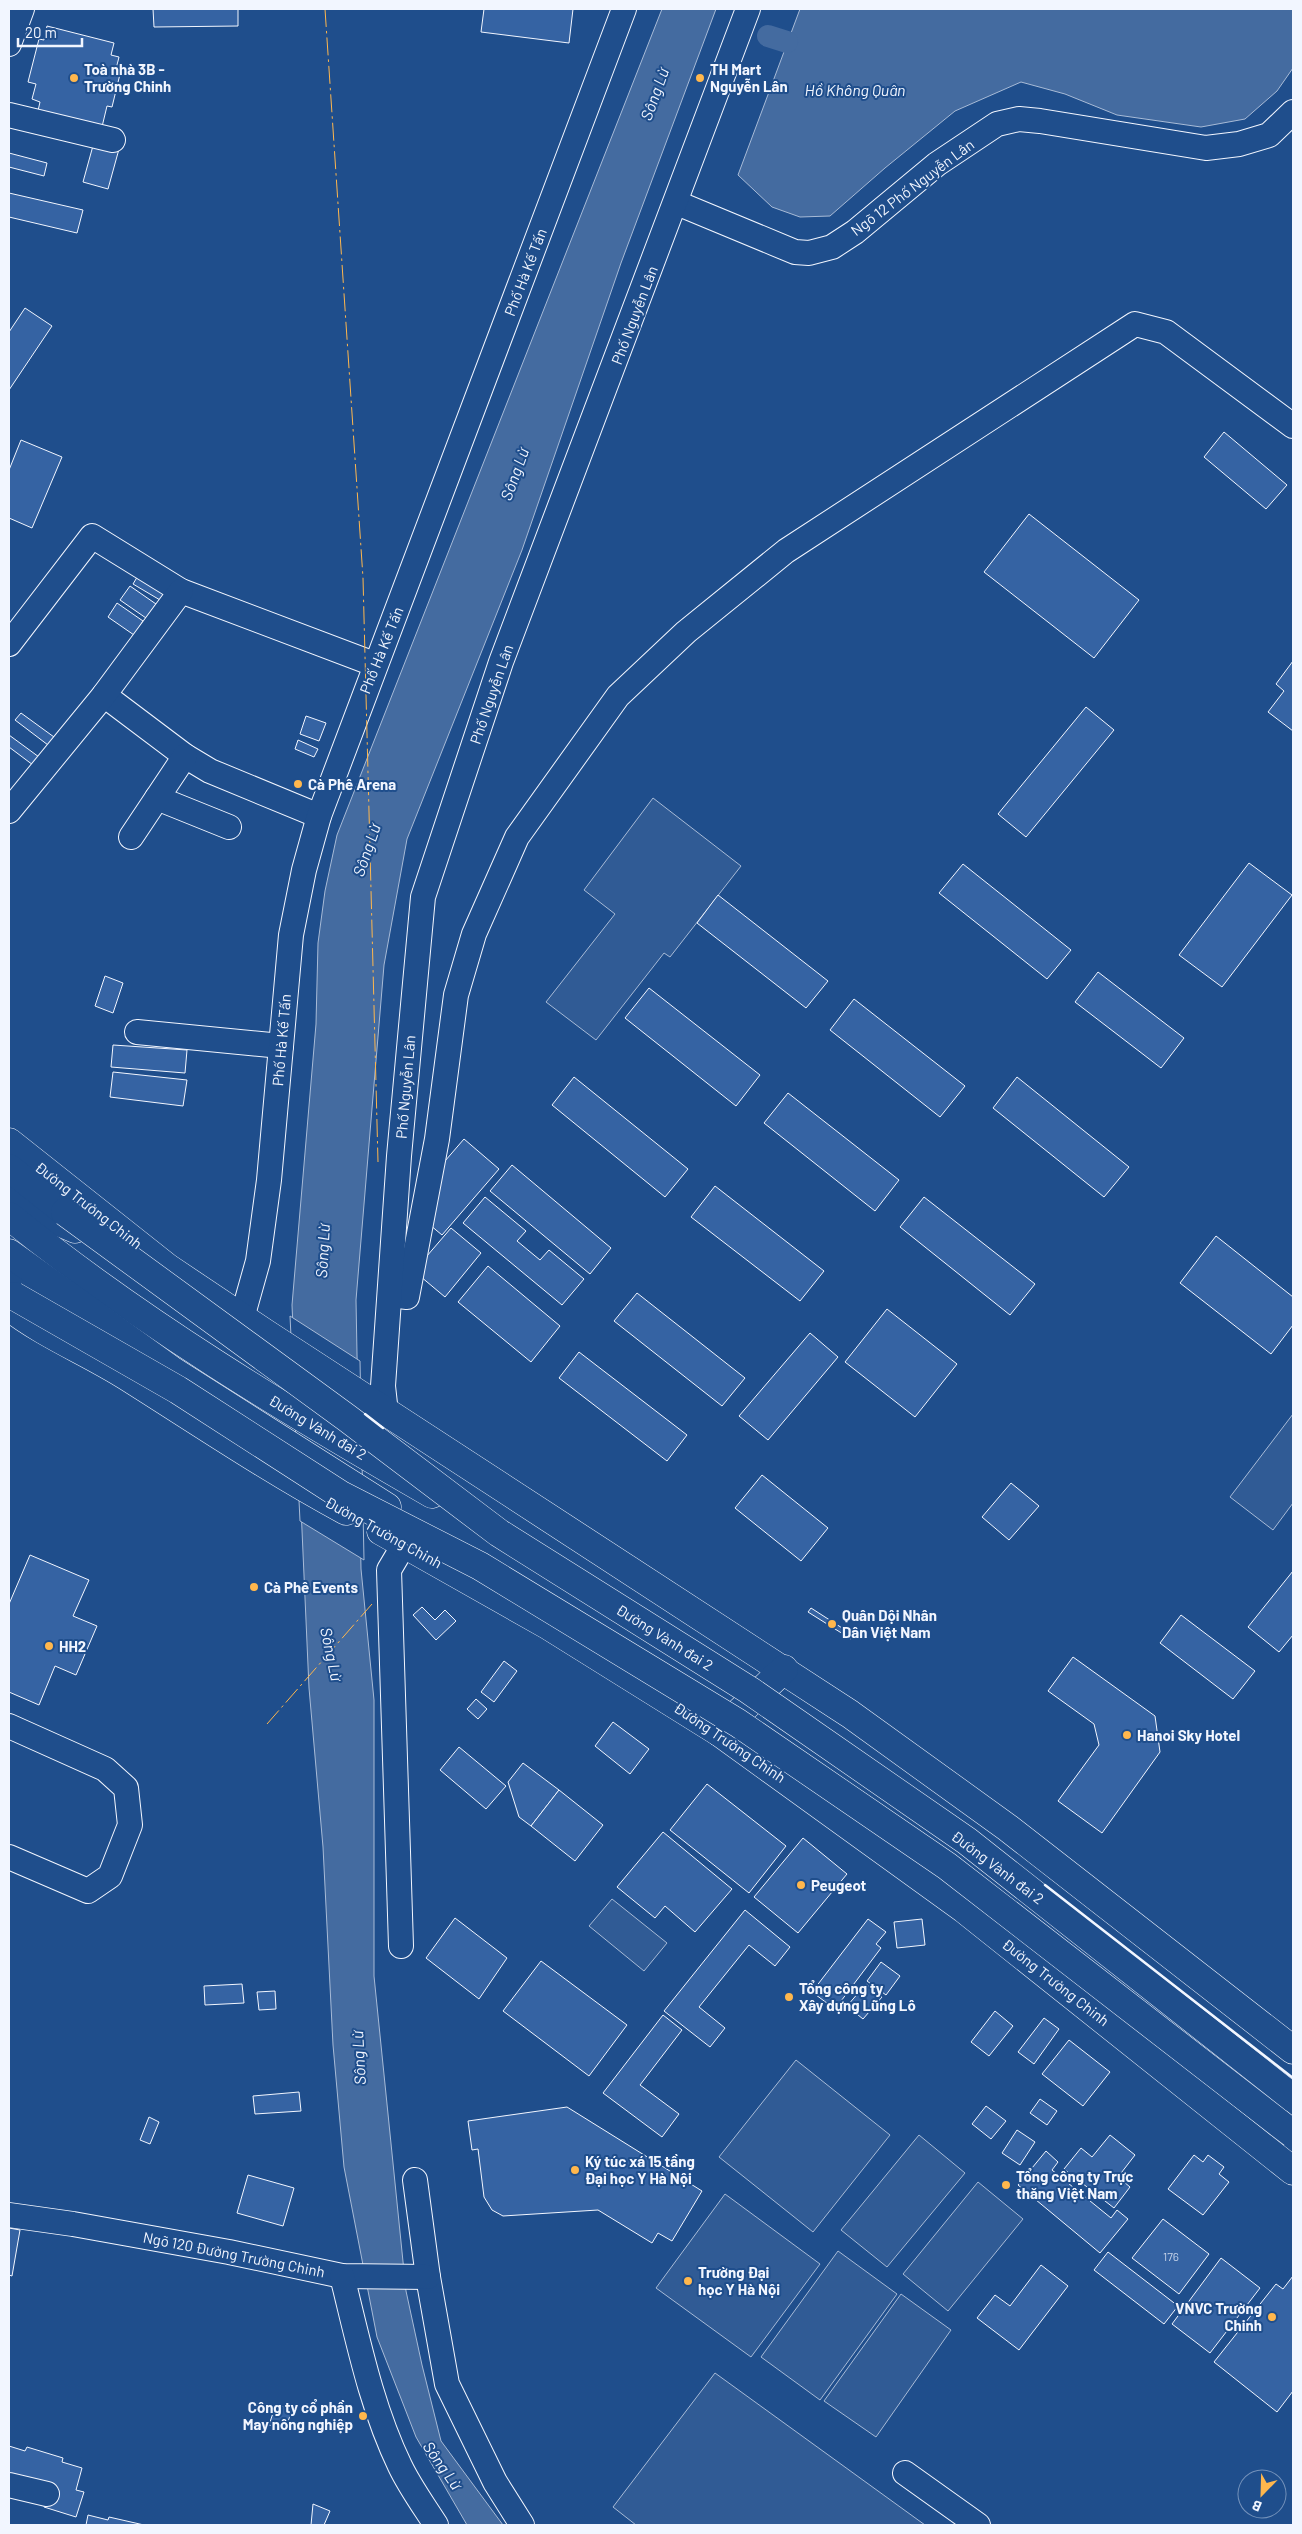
<svg xmlns="http://www.w3.org/2000/svg" width="1302" height="2534" font-family="Barlow,sans-serif">
  <style>
    .built { fill: #305b95; stroke: #a8bbd7 }
    .water { fill: #446ba0; stroke: #a8bbd7 }
    .pier { fill: #1f4e8c; stroke: #a8bbd7 }
    .lines { fill: none; stroke-linecap: round; stroke-linejoin: round }
    .canal { stroke: #446ba0; stroke-width: 22 }
    .building { fill: #3563a3; stroke: #f2f6ff }
    .minor-casing { stroke: #f2f6ff; stroke-width: 26 }
    .major-casing { stroke: #f2f6ff; stroke-width: 29 }
    .highway-casing { stroke: #f2f6ff; stroke-width: 29 }
    .minor { stroke: #1f4e8c; stroke-width: 24 }
    .major { stroke: #1f4e8c; stroke-width: 28 }
    .highway { stroke: #1f4e8c; stroke-width: 28 }
    .highway-bridge-casing { stroke: #f2f6ff; stroke-width: 29; stroke-linecap: butt }
    .highway-bridge { stroke: #1f4e8c; stroke-width: 28 }
    .wall { stroke: #f2f6ff; stroke-width: 2.5 }
    .power { stroke: #ffb74d; stroke-width: 1; stroke-dasharray: 18 4 2.5 4; stroke-linecap: butt }
    .poi-dot { fill: #ffb74d; stroke: #1f4e8c; stroke-width: 2 }
    .labels { text-anchor: middle; dominant-baseline: central; stroke-width: 4; stroke-linejoin: round; paint-order: stroke }
    .number-label { font-size: 12px; fill: #c3d1e8 }
    .poi-label { font-size: 15px; font-weight: bold; fill: #f2f6ff; stroke: #1f4e8c; text-anchor: start }
    .street-label { font-size: 15px; fill: #f2f6ff; stroke: #1f4e8c }
    .water-label { font-size: 16px; font-style: italic; fill: #f2f6ff; stroke: #1f4e8c }
  </style>
  <rect width="100%" height="100%" fill="#1f4e8c"/>
  <g class="built">
    <path d="M 653,798 L 741,866 L 670,957 L 664,953 L 596,1040 L 546,1002 L 615,914 L 584,890 Z"/>
    <path d="M 1293,1414 L 1293,1503 L 1273,1530 L 1230,1497 Z"/>
    <path d="M 612,1899 L 667,1943 L 644,1971 L 589,1926 Z"/>
    <path d="M 796,2060 L 890,2135 L 813,2232 L 719,2157 Z"/>
    <path d="M 919,2135 L 965,2173 L 887,2267 L 841,2230 Z"/>
    <path d="M 978,2182 L 1023,2219 L 948,2311 L 903,2274 Z"/>
    <path d="M 725,2194 L 820,2264 L 751,2357 L 656,2288 Z"/>
    <path d="M 838,2251 L 897,2294 L 820,2400 L 761,2357 Z"/>
    <path d="M 901,2294 L 951,2330 L 876,2437 L 824,2401 Z"/>
    <path d="M 715,2373 L 925,2525 L 636,2525 L 613,2507 Z"/>
  </g>
  <g class="water">
    <path d="M 662,9 L 716,9 L 621,263 L 522,550 L 407,839 L 384,965 L 356,1300 L 361,1569 L 374,1700 L 374,1976 L 406,2291 L 422,2365 L 441,2441 L 503,2525 L 467,2525 L 416,2437 L 377,2337 L 344,2167 L 333,2045 L 323,1847 L 309,1688 L 292,1305 L 316,1024 L 318,943 L 325,891 L 337,835 Z"/>
    <path d="M 800,9 L 1293,9 L 1293,68 L 1277,91 L 1245,119 L 1201,127 L 1117,115 L 1065,94 L 1021,82 L 955,111 L 885,168 L 830,216 L 800,217 L 772,207 L 738,175 Z"/>
  </g>
  <path class="pier" d="M 290,1316 L 360,1361 L 364,1560 L 300,1521 Z"/>
  <g class="lines">
    <path class="canal" d="M 768,36 L 787,42"/>
  </g>
  <g class="building">
    <path d="M 153,9 L 238,9 L 238,26 L 154,27 Z"/>
    <path d="M 484,9 L 573,9 L 569,43 L 481,32 Z"/>
    <path d="M 47,26 L 114,43 L 111,55 L 119,57 L 115,73 L 120,74 L 112,107 L 107,106 L 101,131 L 37,115 L 40,102 L 32,99 L 36,84 L 28,82 L 39,39 L 44,40 Z"/>
    <path d="M 94,142 L 119,149 L 108,189 L 83,182 Z"/>
    <path d="M 9,153 L 47,163 L 44,176 L 9,167 Z"/>
    <path d="M 9,193 L 83,210 L 77,233 L 9,217 Z"/>
    <path d="M 25,308 L 52,326 L 9,390 L 9,332 Z"/>
    <path d="M 1224,432 L 1287,485 L 1266,509 L 1204,457 Z"/>
    <path d="M 21,440 L 62,457 L 32,528 L 9,518 L 9,470 Z"/>
    <path d="M 1029,514 L 1139,600 L 1094,658 L 984,572 Z"/>
    <path d="M 142,569 L 168,586 L 160,600 L 133,584 Z"/>
    <path d="M 130,586 L 156,604 L 146,618 L 120,600 Z"/>
    <path d="M 117,603 L 143,621 L 134,635 L 108,617 Z"/>
    <path d="M 1293,661 L 1293,731 L 1268,712 L 1284,691 L 1276,684 Z"/>
    <path d="M 1086,707 L 1114,730 L 1026,837 L 998,814 Z"/>
    <path d="M 21,713 L 54,737 L 48,745 L 15,720 Z"/>
    <path d="M 306,716 L 326,723 L 319,741 L 300,734 Z"/>
    <path d="M 9,735 L 39,757 L 33,765 L 9,747 Z"/>
    <path d="M 298,740 L 318,749 L 314,757 L 295,749 Z"/>
    <path d="M 1249,863 L 1292,895 L 1222,987 L 1179,955 Z"/>
    <path d="M 963,864 L 1071,950 L 1047,979 L 939,893 Z"/>
    <path d="M 718,895 L 828,981 L 806,1008 L 697,923 Z"/>
    <path d="M 1098,972 L 1184,1038 L 1161,1068 L 1075,1002 Z"/>
    <path d="M 105,976 L 123,983 L 113,1013 L 95,1006 Z"/>
    <path d="M 649,988 L 760,1075 L 736,1106 L 625,1018 Z"/>
    <path d="M 854,999 L 965,1086 L 940,1117 L 830,1030 Z"/>
    <path d="M 113,1045 L 187,1050 L 185,1073 L 111,1067 Z"/>
    <path d="M 113,1072 L 187,1080 L 183,1106 L 110,1097 Z"/>
    <path d="M 574,1077 L 688,1169 L 665,1197 L 552,1105 Z"/>
    <path d="M 1017,1077 L 1129,1167 L 1104,1197 L 993,1108 Z"/>
    <path d="M 788,1093 L 899,1180 L 875,1211 L 764,1123 Z"/>
    <path d="M 464,1139 L 499,1169 L 442,1235 L 424,1220 L 432,1176 Z"/>
    <path d="M 512,1165 L 611,1248 L 590,1274 L 490,1191 Z"/>
    <path d="M 715,1186 L 824,1271 L 800,1301 L 691,1217 Z"/>
    <path d="M 485,1197 L 526,1231 L 517,1241 L 540,1260 L 549,1250 L 584,1279 L 562,1305 L 463,1223 Z"/>
    <path d="M 924,1197 L 1035,1284 L 1010,1315 L 900,1227 Z"/>
    <path d="M 451,1228 L 481,1253 L 445,1297 L 414,1271 Z"/>
    <path d="M 1216,1236 L 1293,1297 L 1293,1325 L 1271,1354 L 1180,1283 Z"/>
    <path d="M 488,1266 L 560,1326 L 531,1362 L 458,1302 Z"/>
    <path d="M 637,1293 L 745,1378 L 722,1406 L 614,1321 Z"/>
    <path d="M 887,1309 L 957,1364 L 915,1417 L 845,1362 Z"/>
    <path d="M 810,1333 L 838,1357 L 768,1440 L 739,1416 Z"/>
    <path d="M 579,1352 L 687,1435 L 667,1461 L 559,1378 Z"/>
    <path d="M 762,1475 L 828,1528 L 801,1561 L 735,1508 Z"/>
    <path d="M 1011,1483 L 1039,1506 L 1009,1540 L 982,1517 Z"/>
    <path d="M 30,1555 L 89,1580 L 73,1616 L 97,1626 L 76,1675 L 55,1666 L 39,1705 L 9,1692 L 9,1604 Z"/>
    <path d="M 1293,1571 L 1293,1635 L 1279,1652 L 1248,1627 Z"/>
    <path d="M 422,1607 L 435,1620 L 445,1610 L 456,1621 L 436,1640 L 413,1615 Z"/>
    <path d="M 811,1608 L 853,1635 L 851,1639 L 808,1612 Z"/>
    <path d="M 1181,1615 L 1255,1671 L 1233,1699 L 1160,1643 Z"/>
    <path d="M 1073,1657 L 1155,1716 L 1160,1752 L 1102,1833 L 1058,1801 L 1099,1745 L 1094,1724 L 1048,1691 Z"/>
    <path d="M 504,1661 L 517,1671 L 494,1702 L 481,1692 Z"/>
    <path d="M 476,1699 L 487,1709 L 478,1719 L 467,1709 Z"/>
    <path d="M 613,1722 L 649,1749 L 630,1774 L 595,1746 Z"/>
    <path d="M 459,1747 L 506,1786 L 486,1809 L 440,1770 Z"/>
    <path d="M 523,1763 L 559,1790 L 531,1826 L 519,1817 L 508,1782 Z"/>
    <path d="M 707,1784 L 786,1846 L 749,1893 L 670,1830 Z"/>
    <path d="M 559,1790 L 603,1825 L 575,1861 L 531,1826 Z"/>
    <path d="M 663,1832 L 732,1889 L 695,1932 L 665,1906 L 655,1918 L 617,1887 Z"/>
    <path d="M 803,1838 L 847,1874 L 798,1933 L 754,1897 Z"/>
    <path d="M 745,1910 L 790,1947 L 775,1966 L 749,1945 L 699,2007 L 725,2028 L 710,2047 L 664,2011 Z"/>
    <path d="M 455,1918 L 507,1958 L 479,1999 L 426,1958 Z"/>
    <path d="M 868,1919 L 886,1932 L 876,1944 L 881,1948 L 835,2009 L 812,1992 Z"/>
    <path d="M 922,1919 L 925,1945 L 897,1948 L 894,1922 Z"/>
    <path d="M 541,1961 L 627,2025 L 589,2076 L 503,2011 Z"/>
    <path d="M 881,1962 L 900,1976 L 886,1995 L 867,1981 Z"/>
    <path d="M 242,1984 L 244,2003 L 205,2005 L 204,1986 Z"/>
    <path d="M 866,1984 L 882,1997 L 863,2019 L 847,2006 Z"/>
    <path d="M 275,1991 L 276,2009 L 259,2010 L 257,1992 Z"/>
    <path d="M 995,2011 L 1013,2026 L 989,2056 L 971,2042 Z"/>
    <path d="M 663,2015 L 682,2030 L 640,2085 L 679,2114 L 662,2137 L 603,2093 Z"/>
    <path d="M 1044,2018 L 1059,2029 L 1034,2064 L 1018,2052 Z"/>
    <path d="M 1069,2040 L 1110,2072 L 1083,2106 L 1042,2074 Z"/>
    <path d="M 299,2092 L 301,2111 L 255,2114 L 253,2096 Z"/>
    <path d="M 1040,2099 L 1057,2111 L 1047,2125 L 1030,2113 Z"/>
    <path d="M 986,2106 L 1006,2121 L 991,2139 L 972,2124 Z"/>
    <path d="M 567,2107 L 702,2191 L 672,2241 L 658,2233 L 652,2243 L 598,2210 L 503,2216 L 492,2210 L 484,2197 L 478,2149 L 472,2150 L 468,2121 Z"/>
    <path d="M 149,2117 L 159,2122 L 150,2144 L 140,2140 Z"/>
    <path d="M 1017,2130 L 1035,2142 L 1020,2165 L 1002,2153 Z"/>
    <path d="M 1110,2135 L 1135,2155 L 1118,2177 L 1130,2187 L 1114,2208 L 1064,2169 L 1081,2148 L 1092,2157 Z"/>
    <path d="M 1046,2151 L 1058,2162 L 1052,2170 L 1111,2218 L 1117,2210 L 1128,2219 L 1100,2253 L 1018,2185 Z"/>
    <path d="M 1194,2155 L 1203,2162 L 1208,2155 L 1224,2167 L 1219,2174 L 1229,2182 L 1203,2215 L 1168,2189 Z"/>
    <path d="M 248,2175 L 294,2188 L 283,2226 L 237,2213 Z"/>
    <path d="M 1163,2219 L 1209,2254 L 1179,2294 L 1132,2258 Z"/>
    <path d="M 9,2228 L 20,2230 L 12,2276 L 9,2275 Z"/>
    <path d="M 1108,2252 L 1178,2306 L 1164,2324 L 1094,2270 Z"/>
    <path d="M 1221,2258 L 1260,2288 L 1210,2353 L 1172,2324 Z"/>
    <path d="M 1041,2265 L 1068,2286 L 1019,2350 L 977,2318 L 995,2295 L 1010,2306 Z"/>
    <path d="M 1293,2276 L 1293,2391 L 1277,2412 L 1214,2362 L 1276,2284 L 1283,2289 Z"/>
    <path d="M 276,2404 L 292,2410 L 285,2430 L 269,2425 Z"/>
    <path d="M 9,2446 L 25,2451 L 27,2447 L 63,2458 L 62,2462 L 82,2468 L 76,2490 L 84,2492 L 76,2517 L 44,2507 L 47,2495 L 9,2483 Z"/>
    <path d="M 313,2504 L 330,2511 L 324,2525 L 311,2525 Z"/>
    <path d="M 88,2515 L 108,2520 L 109,2517 L 144,2525 L 86,2525 Z"/>
  </g>
  <g class="lines">
    <g class="minor-casing">
      <g id="minor">
        <path d="M 9,44 L 22,9"/>
        <path d="M 9,115 L 113,140"/>
        <path d="M 677,203 L 795,252 L 809,253 L 832,247 L 855,232 L 937,164 L 997,124 L 1019,119 L 1040,121 L 1206,148 L 1239,144 L 1269,135 L 1293,112"/>
        <path d="M 9,644 L 92,536 L 181,591 L 374,664"/>
        <path d="M 104,695 L 185,756 L 210,771 L 319,816"/>
        <path d="M 157,798 L 229,827"/>
        <path d="M 9,811 L 104,695 L 181,591"/>
        <path d="M 131,837 L 185,756"/>
        <path d="M 137,1032 L 281,1046"/>
        <path d="M 390,1295 L 407,1297 L 437,1139 L 456,995 L 474,934 L 517,837 L 618,696 L 686,632 L 786,551 L 1135,324 L 1166,332 L 1293,426"/>
        <path d="M 242,1318 L 258,1261 L 269,1180 L 291,935 L 304,870 L 319,816 L 624,9"/>
        <path d="M 386,1413 L 383,1386 L 399,1156 L 423,897 L 501,662 L 748,9"/>
        <path d="M 9,1726 L 105,1769 L 126,1788 L 130,1825 L 110,1876 L 88,1891 L 9,1857"/>
        <path d="M 401,1946 L 389,1570 L 405,1543"/>
        <path d="M 415,2180 L 428,2277 L 447,2384 L 495,2482 L 522,2525"/>
        <path d="M 9,2215 L 73,2224 L 229,2252 L 342,2276 L 428,2277"/>
        <path d="M 342,2276 C 358,2340 371,2406 400,2466 C 410,2487 424,2506 436,2525"/>
        <path d="M 905,2473 L 978,2525"/>
        <path d="M 9,2485 L 47,2494"/>
      </g>
    </g>
    <g class="major-casing">
      <g id="major">
        <path d="M 9,1142 L 168,1268 L 265,1333 L 850,1714 L 1008,1828 L 1293,2050"/>
        <path d="M 9,1186 L 54,1220 L 75,1229"/>
        <path d="M 9,1273 L 59,1315"/>
        <path d="M 9,1307 C 45,1335 88,1352 126,1376 C 199,1422 270,1470 346,1511"/>
        <path d="M 381,1531 L 549,1626 L 719,1732 L 964,1909 L 1293,2171"/>
        <path d="M 719,1732 L 784,1669"/>
      </g>
    </g>
    <g class="highway-casing">
      <g id="highway">
        <path d="M 9,1168 L 65,1212"/>
        <path d="M 9,1216 C 140,1322 286,1410 432,1494"/>
        <path d="M 9,1253 L 173,1371 L 387,1507"/>
      </g>
    </g>
    <use href="#minor" class="minor"/>
    <use href="#major" class="major"/>
    <use href="#highway" class="highway"/>
    <g class="highway-bridge-casing">
      <g id="highway-bridge">
        <path d="M 65,1212 L 347,1418 L 499,1533 L 749,1690 L 967,1841 L 1293,2098"/>
        <path d="M 14,1296 L 178,1390 L 341,1495 L 480,1566 L 738,1723 L 947,1866 L 1293,2134"/>
      </g>
    </g>
    <use href="#highway-bridge" class="highway-bridge"/>
    <g class="wall">
      <path d="M 365,1414 L 383,1428"/>
      <path d="M 1045,1885 L 1293,2078"/>
    </g>
    <g class="power">
      <path d="M 325,9 L 363,578 L 378,1162"/>
      <path d="M 267,1724 L 372,1604"/>
    </g>
  </g>
  <g class="poi-dot">
    <circle cx="74" cy="78" r="5"/>
    <circle cx="700" cy="78" r="5"/>
    <circle cx="298" cy="784" r="5"/>
    <circle cx="254" cy="1587" r="5"/>
    <circle cx="832" cy="1624" r="5"/>
    <circle cx="49" cy="1646" r="5"/>
    <circle cx="1127" cy="1735" r="5"/>
    <circle cx="801" cy="1885" r="5"/>
    <circle cx="789" cy="1997" r="5"/>
    <circle cx="575" cy="2170" r="5"/>
    <circle cx="1006" cy="2185" r="5"/>
    <circle cx="688" cy="2281" r="5"/>
    <circle cx="1272" cy="2317" r="5"/>
    <circle cx="363" cy="2416" r="5"/>
  </g>
  <g class="labels">
    <g class="number-label">
      <text x="1171" y="2256">176</text>
    </g>
    <g class="poi-label">
      <text x="84" y="69">Toà nhà 3B -<tspan x="84" dy="17">Trường Chinh</tspan></text>
      <text x="710" y="69">TH Mart<tspan x="710" dy="17">Nguyễn Lân</tspan></text>
      <text x="308" y="784">Cà Phê Arena</text>
      <text x="264" y="1587">Cà Phê Events</text>
      <text x="842" y="1615">Quân Dội Nhân<tspan x="842" dy="17">Dân Việt Nam</tspan></text>
      <text x="59" y="1646">HH2</text>
      <text x="1137" y="1735">Hanoi Sky Hotel</text>
      <text x="811" y="1885">Peugeot</text>
      <text x="799" y="1988">Tổng công ty<tspan x="799" dy="17">Xây dựng Lũng Lô</tspan></text>
      <text x="585" y="2161">Ký túc xá 15 tầng<tspan x="585" dy="17">Đại học Y Hà Nội</tspan></text>
      <text x="1016" y="2176">Tổng công ty Trực<tspan x="1016" dy="17">thăng Việt Nam</tspan></text>
      <text x="698" y="2272">Trường Đại<tspan x="698" dy="17">học Y Hà Nội</tspan></text>
      <text x="1262" y="2308" text-anchor="end">VNVC Trường<tspan x="1262" dy="17">Chinh</tspan></text>
      <text x="353" y="2407" text-anchor="end">Công ty cổ phần<tspan x="353" dy="17">May nông nghiệp</tspan></text>
    </g>
    <g class="street-label">
      <text transform="translate(912 187) rotate(-37)">Ngõ 12 Phố Nguyễn Lân</text>
      <text transform="translate(525 272) rotate(-69)">Phố Hà Kế Tấn</text>
      <text transform="translate(634 315) rotate(-69)">Phố Nguyễn Lân</text>
      <text transform="translate(381 650) rotate(-68)">Phố Hà Kế Tấn</text>
      <text transform="translate(491 694) rotate(-71)">Phố Nguyễn Lân</text>
      <text transform="translate(281 1040) rotate(-85)">Phố Hà Kế Tấn</text>
      <text transform="translate(405 1087) rotate(-85)">Phố Nguyễn Lân</text>
      <text transform="translate(89 1205) rotate(38)">Đường Trường Chinh</text>
      <text transform="translate(318 1427) rotate(31)">Đường Vành đai 2</text>
      <text transform="translate(384 1532) rotate(29)">Đường Trường Chinh</text>
      <text transform="translate(665 1637) rotate(32)">Đường Vành đai 2</text>
      <text transform="translate(730 1742) rotate(34)">Đường Trường Chinh</text>
      <text transform="translate(998 1867) rotate(37)">Đường Vành đai 2</text>
      <text transform="translate(1056 1982) rotate(38)">Đường Trường Chinh</text>
      <text transform="translate(234 2254) rotate(11)">Ngõ 120 Đường Trường Chinh</text>
    </g>
    <g class="water-label">
      <text x="855" y="89">Hồ Không Quân</text>
      <text transform="translate(654 94) rotate(-70)">Sông Lừ</text>
      <text transform="translate(514 474) rotate(-70)">Sông Lừ</text>
      <text transform="translate(366 850) rotate(-71)">Sông Lừ</text>
      <text transform="translate(322 1251) rotate(-87)">Sông Lừ</text>
      <text transform="translate(332 1654) rotate(78)">Sông Lừ</text>
      <text transform="translate(358 2058) rotate(-93)">Sông Lừ</text>
      <text transform="translate(443 2465) rotate(55)">Sông Lừ</text>
    </g>
  </g>
  <rect width="1302" height="2534" fill="none" stroke="#f2f6ff" stroke-width="20"/>
  <g transform="translate(1262 2494) rotate(203)"><circle r="24" fill="#1f4e8c" stroke="#7391ba"/>
  <path d="M0-4L9 19L0 12L-9 19Z" fill="#ffb74d"/>
  <text y="-8" font-size="14" font-weight="bold" text-anchor="middle" fill="#f2f6ff">B</text>
  </g>
  <path d="M18 38v8h64v-8" fill="none" stroke="#f2f6ff" stroke-width="2.5"/>
  <text x="25" y="38" font-size="15" fill="#f2f6ff" stroke="#1f4e8c" stroke-width="4" paint-order="stroke">20 m</text>
</svg>
